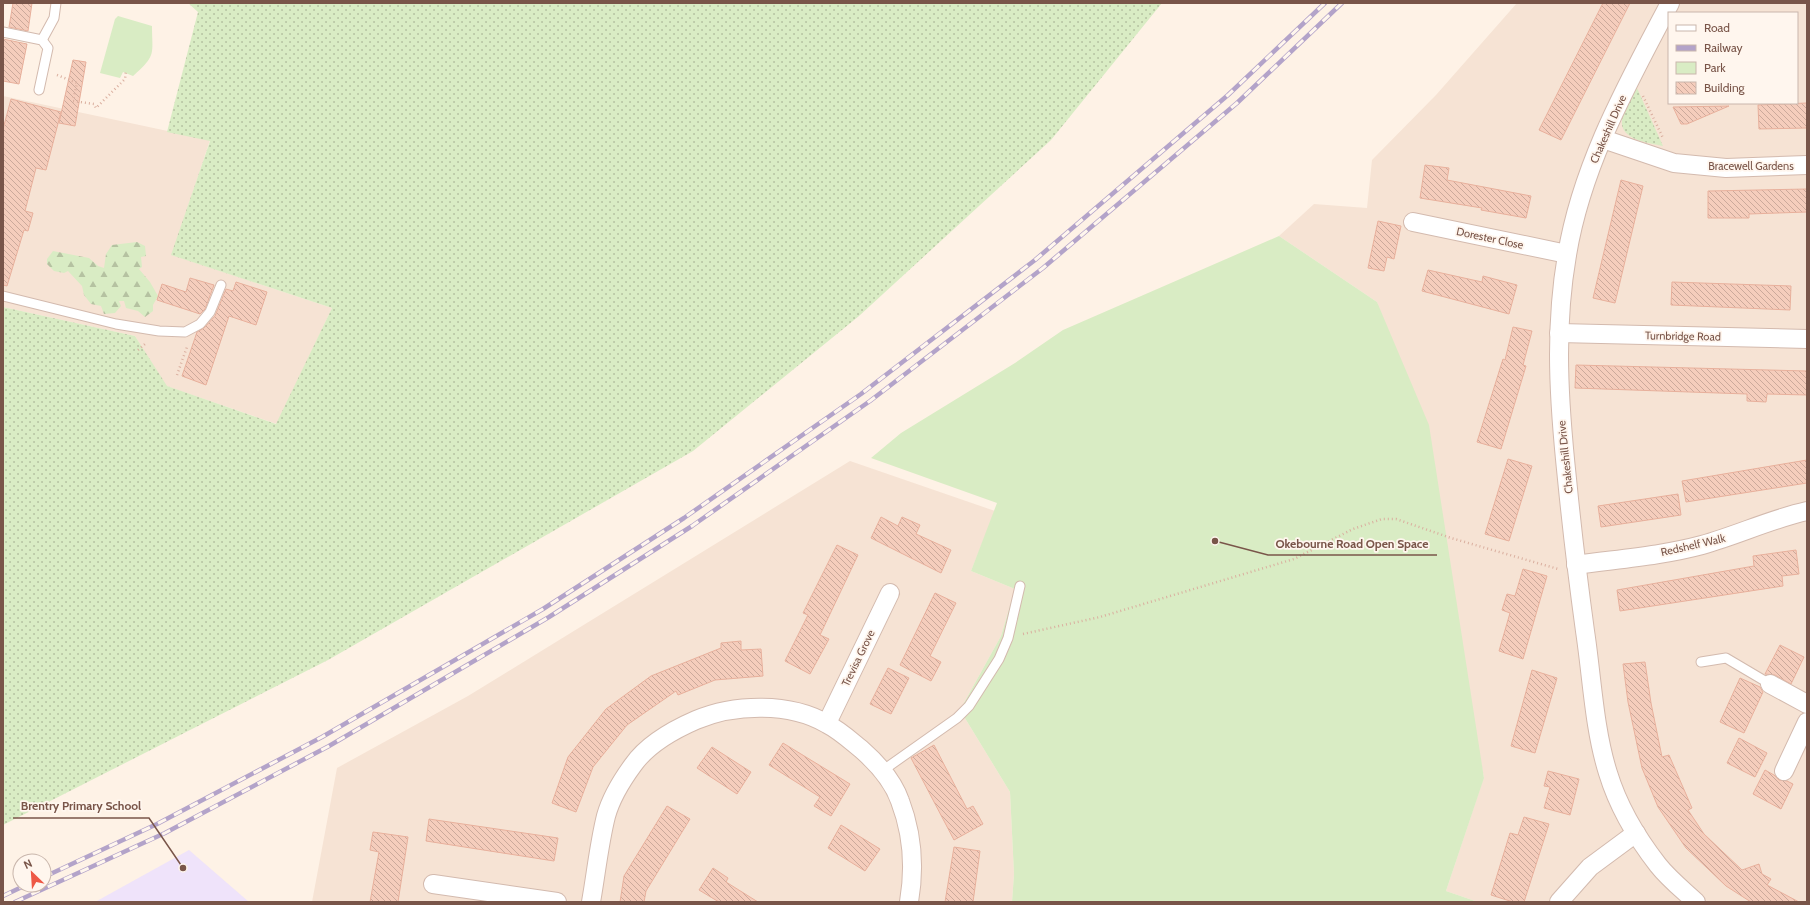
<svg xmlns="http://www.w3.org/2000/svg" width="1810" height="905" font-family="Cabin,sans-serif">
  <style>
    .residential { fill: #f6e3d4; fill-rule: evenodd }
    .education { fill: #efe3fa }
    .grass { fill: url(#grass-dots) }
    .forest { fill: url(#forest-firs) }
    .green { fill: #d9ecc4 }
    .building { fill: url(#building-back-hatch); stroke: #e8b09c }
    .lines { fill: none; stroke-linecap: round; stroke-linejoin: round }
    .lane-casing { stroke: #d3baae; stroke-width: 11 }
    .street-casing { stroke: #d3baae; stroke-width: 20 }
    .path { stroke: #daaf9f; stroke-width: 2.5; stroke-dasharray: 1 3; stroke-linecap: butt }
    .lane { stroke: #fff; stroke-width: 9 }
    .street { stroke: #fff; stroke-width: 18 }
    .rail-casing { stroke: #b3a3c9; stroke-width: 4.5 }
    .rail { stroke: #fff6ee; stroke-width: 3; stroke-dasharray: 9; stroke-linecap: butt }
    .labels { text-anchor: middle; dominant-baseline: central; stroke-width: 3.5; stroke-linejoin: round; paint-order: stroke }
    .street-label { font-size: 11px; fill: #795549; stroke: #fff6ee }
    .leader { fill: none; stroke: #795549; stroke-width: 1.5 }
    .callout-dot { fill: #795549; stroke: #fff6ee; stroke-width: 1.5 }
    .callout-label { font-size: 12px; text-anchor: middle; font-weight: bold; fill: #795549; stroke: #fff6ee; stroke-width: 3.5; stroke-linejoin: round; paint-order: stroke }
  </style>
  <defs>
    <pattern id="grass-dots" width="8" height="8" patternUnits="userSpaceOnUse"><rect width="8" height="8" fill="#d9ecc4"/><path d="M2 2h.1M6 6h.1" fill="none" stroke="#b5c2a1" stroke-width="1.8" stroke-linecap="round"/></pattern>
    <pattern id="forest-firs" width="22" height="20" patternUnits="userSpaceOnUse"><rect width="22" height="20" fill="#d9ecc4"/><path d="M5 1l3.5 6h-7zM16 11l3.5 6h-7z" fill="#b5c2a1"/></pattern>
    <pattern id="building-back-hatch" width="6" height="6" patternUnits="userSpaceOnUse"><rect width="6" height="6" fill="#f5cdbc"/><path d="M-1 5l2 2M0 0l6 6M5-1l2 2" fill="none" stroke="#cba99b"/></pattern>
  </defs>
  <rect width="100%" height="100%" fill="#fef2e6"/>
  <g class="residential">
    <path d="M 1517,3 L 1807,3 L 1807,902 L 1478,902 L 1446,891 L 1484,777 L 1377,302 L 1279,236 L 1314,204 L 1367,208 L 1372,160 L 1436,95 ZM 1669,13 L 1797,13 L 1797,103 L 1669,103 Z"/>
    <path d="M 3,96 L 210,140 L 172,255 L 332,308 L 277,424 L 166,386 L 135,336 L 3,307 Z"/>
    <path d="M 850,461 L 995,511 L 971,571 L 1015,589 L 1001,636 L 960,710 L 1010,792 L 1014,874 L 1012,902 L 312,902 L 337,768 L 468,696 Z"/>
  </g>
  <path class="education" d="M 189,850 L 249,902 L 95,902 Z"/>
  <g class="grass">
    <path d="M 188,3 L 1162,3 L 1051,140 L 859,316 L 693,451 L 328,660 L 3,825 L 3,307 L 135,336 L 167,386 L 276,424 L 332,308 L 171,255 L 210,141 L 167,132 L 198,12 Z"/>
    <path d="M 1637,88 L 1663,146 C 1650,143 1619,140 1622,120 C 1624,109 1632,97 1637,88 Z"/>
  </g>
  <path class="forest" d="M 137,242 L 145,246 L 146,256 L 141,257 L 142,267 L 139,269 L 150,282 L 158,296 L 153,305 L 153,311 L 145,317 L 138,311 L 126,308 L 124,301 L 119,301 L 121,306 L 115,313 L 104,314 L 101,306 L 91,304 L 84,295 L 82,286 L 68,271 L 64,273 L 54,271 L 47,264 L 47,259 L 53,251 L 89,258 L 98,266 L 104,268 L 106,254 L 112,245 Z"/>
  <g class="green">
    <path d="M 118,16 L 152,26 C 152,54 157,55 133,76 L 123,72 L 120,78 L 100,73 L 115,19 Z"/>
    <path d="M 1279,236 L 1377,302 L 1429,425 L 1484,778 L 1446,891 L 1478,902 L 1012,902 L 1014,874 L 1010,792 L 960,710 L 1001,636 L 1015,589 L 971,571 L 997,503 L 871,458 L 901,433 L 1015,363 L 1063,330 Z"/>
  </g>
  <g class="building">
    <path d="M 13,3 L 32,3 L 28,31 L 9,27 Z"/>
    <path d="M 1603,3 L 1630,3 L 1561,140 L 1539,130 Z"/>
    <path d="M 3,39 L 27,44 L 19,84 L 3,81 Z"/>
    <path d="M 73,60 L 86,62 L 75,126 L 59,123 Z"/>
    <path d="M 11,99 L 61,112 L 46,170 L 36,168 L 25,211 L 33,213 L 28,231 L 24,230 L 7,286 L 3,285 L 3,129 Z"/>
    <path d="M 1807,103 L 1807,128 L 1759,129 L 1758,105 Z"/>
    <path d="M 1729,106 L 1687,124 L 1681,124 L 1673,107 Z"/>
    <path d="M 1425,165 L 1449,168 L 1447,180 L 1531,196 L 1526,218 L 1481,210 L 1482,208 L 1420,198 Z"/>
    <path d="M 1621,180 L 1643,186 L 1615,303 L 1593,298 Z"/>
    <path d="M 1807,189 L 1807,212 L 1749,214 L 1749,218 L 1708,218 L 1708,191 Z"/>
    <path d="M 1378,221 L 1401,226 L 1394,259 L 1387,257 L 1384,271 L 1368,268 Z"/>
    <path d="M 1428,270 L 1482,282 L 1483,276 L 1517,285 L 1509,314 L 1422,291 Z"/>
    <path d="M 190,278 L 214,285 L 205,309 L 200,314 L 157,300 L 162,284 L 186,292 Z"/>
    <path d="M 236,282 L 267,292 L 256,325 L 229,316 L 206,385 L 182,376 L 197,332 L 204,328 L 215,316 L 226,289 L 233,291 Z"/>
    <path d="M 1672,282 L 1791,286 L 1790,310 L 1671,305 Z"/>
    <path d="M 1513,327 L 1532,331 L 1523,365 L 1526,366 L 1501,449 L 1477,442 L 1503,359 L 1505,360 Z"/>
    <path d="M 1576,365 L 1807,371 L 1807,395 L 1767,394 L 1766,402 L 1747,401 L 1747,394 L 1575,388 Z"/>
    <path d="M 1508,459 L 1532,466 L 1509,541 L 1485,534 Z"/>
    <path d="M 1807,460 L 1807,483 L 1686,502 L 1682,481 Z"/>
    <path d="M 1678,494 L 1681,515 L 1601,527 L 1598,506 Z"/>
    <path d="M 881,517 L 898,526 L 902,517 L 920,525 L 916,534 L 951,550 L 941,573 L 871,538 Z"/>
    <path d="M 837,545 L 858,555 L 820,635 L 829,639 L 810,674 L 785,661 L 808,615 L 803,613 Z"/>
    <path d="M 1796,550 L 1799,574 L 1782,576 L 1783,586 L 1620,611 L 1617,590 L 1754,566 L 1753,556 Z"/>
    <path d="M 1523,569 L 1547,576 L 1523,659 L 1499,651 L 1510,613 L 1502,610 L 1507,594 L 1515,596 Z"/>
    <path d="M 935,593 L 956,603 L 930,656 L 941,662 L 931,681 L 900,665 Z"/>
    <path d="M 741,641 L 741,650 L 761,649 L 763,676 L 715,680 L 678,695 L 676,691 L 627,725 L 593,767 L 576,812 L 552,803 L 568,757 L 606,709 L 651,676 L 721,648 L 721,643 Z"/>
    <path d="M 1780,645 L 1804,657 L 1791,684 L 1775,675 L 1765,674 Z"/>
    <path d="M 1645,662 L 1651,703 L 1662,757 L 1669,755 L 1692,808 L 1688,810 L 1704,834 L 1742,870 L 1759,864 L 1762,874 L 1771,879 L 1767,885 L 1799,902 L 1751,902 L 1726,886 L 1686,848 L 1658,807 L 1642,768 L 1628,702 L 1623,664 Z"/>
    <path d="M 888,668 L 909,678 L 891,714 L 870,704 Z"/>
    <path d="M 1532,670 L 1557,678 L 1535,753 L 1511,746 Z"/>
    <path d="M 1740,678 L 1760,687 L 1763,692 L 1744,733 L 1720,722 Z"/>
    <path d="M 1739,738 L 1767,753 L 1755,777 L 1727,763 Z"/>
    <path d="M 783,743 L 850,784 L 831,816 L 814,806 L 820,797 L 769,765 Z"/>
    <path d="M 934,745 L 967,809 L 973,806 L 983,824 L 954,840 L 911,758 Z"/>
    <path d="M 712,747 L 751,772 L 737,794 L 697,768 Z"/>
    <path d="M 1765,770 L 1774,775 L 1779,780 L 1787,781 L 1793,784 L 1781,809 L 1753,794 Z"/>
    <path d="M 1548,771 L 1579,779 L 1570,815 L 1544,808 L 1550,787 L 1544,786 Z"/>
    <path d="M 667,806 L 690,819 L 646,891 L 644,902 L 620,902 L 624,876 Z"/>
    <path d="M 1524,817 L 1549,824 L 1524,902 L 1513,902 L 1491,895 L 1510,833 L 1518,835 Z"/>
    <path d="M 429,819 L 558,838 L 554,861 L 426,841 Z"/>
    <path d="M 841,825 L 880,849 L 865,871 L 828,848 Z"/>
    <path d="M 373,832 L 408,837 L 398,902 L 370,902 L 379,852 L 370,850 Z"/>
    <path d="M 954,847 L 980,851 L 973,902 L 945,902 Z"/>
    <path d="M 713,868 L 728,878 L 726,882 L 758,902 L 719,902 L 699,890 Z"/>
  </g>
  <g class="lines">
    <g class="lane-casing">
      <g id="lane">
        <path d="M 3,32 L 42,40 L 48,48 L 39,90"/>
        <path d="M 42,40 L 54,18 L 56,3"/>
        <path d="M 3,296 L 116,324 L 159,331 L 185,332 L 200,324 L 210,312 L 221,285"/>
        <path d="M 1701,662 L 1726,658 L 1770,684"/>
        <path d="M 882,771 L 957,718 L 969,706 L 999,659 L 1008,638 L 1020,586"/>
      </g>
    </g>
    <g class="street-casing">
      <g id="street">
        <path d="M 1670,3 C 1628,83 1582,164 1567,255 C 1554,330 1559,403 1567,479 C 1572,530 1578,580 1585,631 C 1592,677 1594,729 1608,773 C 1618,806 1637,838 1658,865 C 1669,879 1683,890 1696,902"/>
        <path d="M 1603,139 L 1674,163 L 1726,168 L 1807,165"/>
        <path d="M 1413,222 L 1567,254"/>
        <path d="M 1559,333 L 1807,339"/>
        <path d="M 1576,565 C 1618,559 1661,556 1702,545 C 1738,535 1771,519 1807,511"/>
        <path d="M 1770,684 L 1807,704"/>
        <path d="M 827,723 L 890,593"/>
        <path d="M 1784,771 L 1807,722"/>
        <path d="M 433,884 L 557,902"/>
        <path d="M 591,902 C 596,874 599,844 606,816 C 611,798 622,780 633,765 C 647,745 673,730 696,720 C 734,704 790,702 827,724 C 839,730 850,740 861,749 C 877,763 893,781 900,801 C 913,835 915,867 909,902"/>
        <path d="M 1559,902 L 1590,867 L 1636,833"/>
      </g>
    </g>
    <g class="path">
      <path d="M 57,75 L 77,83 L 73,101 L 94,104 L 96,108 L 125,79 L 126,71"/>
      <path d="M 1643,96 L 1663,138"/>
      <path d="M 138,350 L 145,344"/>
      <path d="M 177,375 L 187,347"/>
      <path d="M 1023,634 L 1100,617 L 1294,559 L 1353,529 L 1382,519 L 1396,519 L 1451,538 L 1558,569"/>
    </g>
    <use href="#lane" class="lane"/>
    <use href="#street" class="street"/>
    <g class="rail-casing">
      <g id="rail">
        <path d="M 44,877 L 157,824 L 322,737 L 543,609 L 684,518 L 861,394 L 1035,260 L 1228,95 L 1325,3"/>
        <path d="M 3,896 L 26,885"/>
        <path d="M 15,902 L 165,833 L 329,746 L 549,617 L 692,526 L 870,401 L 1043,268 L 1237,103 L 1342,3"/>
      </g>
    </g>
    <use href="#rail" class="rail"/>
  </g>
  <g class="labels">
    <g class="street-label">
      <text transform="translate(1608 129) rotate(-66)">Chakeshill Drive</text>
      <text x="1751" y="166">Bracewell Gardens</text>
      <text transform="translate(1490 238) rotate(12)">Dorester Close</text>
      <text transform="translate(1683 336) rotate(1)">Turnbridge Road</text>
      <text transform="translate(1565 457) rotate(-96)">Chakeshill Drive</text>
      <text transform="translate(1693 545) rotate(-13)">Redshelf Walk</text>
      <text transform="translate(858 658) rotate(-64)">Trevisa Grove</text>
    </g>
  </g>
  <path class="leader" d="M1215 541L1268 555H1437M183 868L149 818H13"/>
  <g class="callout-dot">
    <circle cx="1215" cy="541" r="4"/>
    <circle cx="183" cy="868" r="4"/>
  </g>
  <g class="callout-label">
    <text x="1352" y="548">Okebourne Road Open Space</text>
    <text x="81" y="810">Brentry Primary School</text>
  </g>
  <rect width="1810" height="905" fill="none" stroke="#795549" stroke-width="8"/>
  <rect x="1668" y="12" width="130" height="92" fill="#fff6ee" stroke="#c9b6ac"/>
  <rect x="1676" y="25" width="20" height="6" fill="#ffffff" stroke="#c9b6ac"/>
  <text x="1704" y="32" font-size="12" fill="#795549">Road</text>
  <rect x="1676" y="45" width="20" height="6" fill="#b3a3c9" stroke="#c9b6ac"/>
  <text x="1704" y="52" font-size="12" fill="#795549">Railway</text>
  <rect x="1676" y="62" width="20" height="12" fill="#d9ecc4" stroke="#c9b6ac"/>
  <text x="1704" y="72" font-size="12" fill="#795549">Park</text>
  <rect x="1676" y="82" width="20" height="12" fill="url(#building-back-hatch)" stroke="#c9b6ac"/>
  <text x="1704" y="92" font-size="12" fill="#795549">Building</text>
  <g transform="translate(32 873) rotate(335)"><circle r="19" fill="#fff6ee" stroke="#c9b6ac"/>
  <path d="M0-3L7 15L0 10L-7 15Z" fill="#ee5845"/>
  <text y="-6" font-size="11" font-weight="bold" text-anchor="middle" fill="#795549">N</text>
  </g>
</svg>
